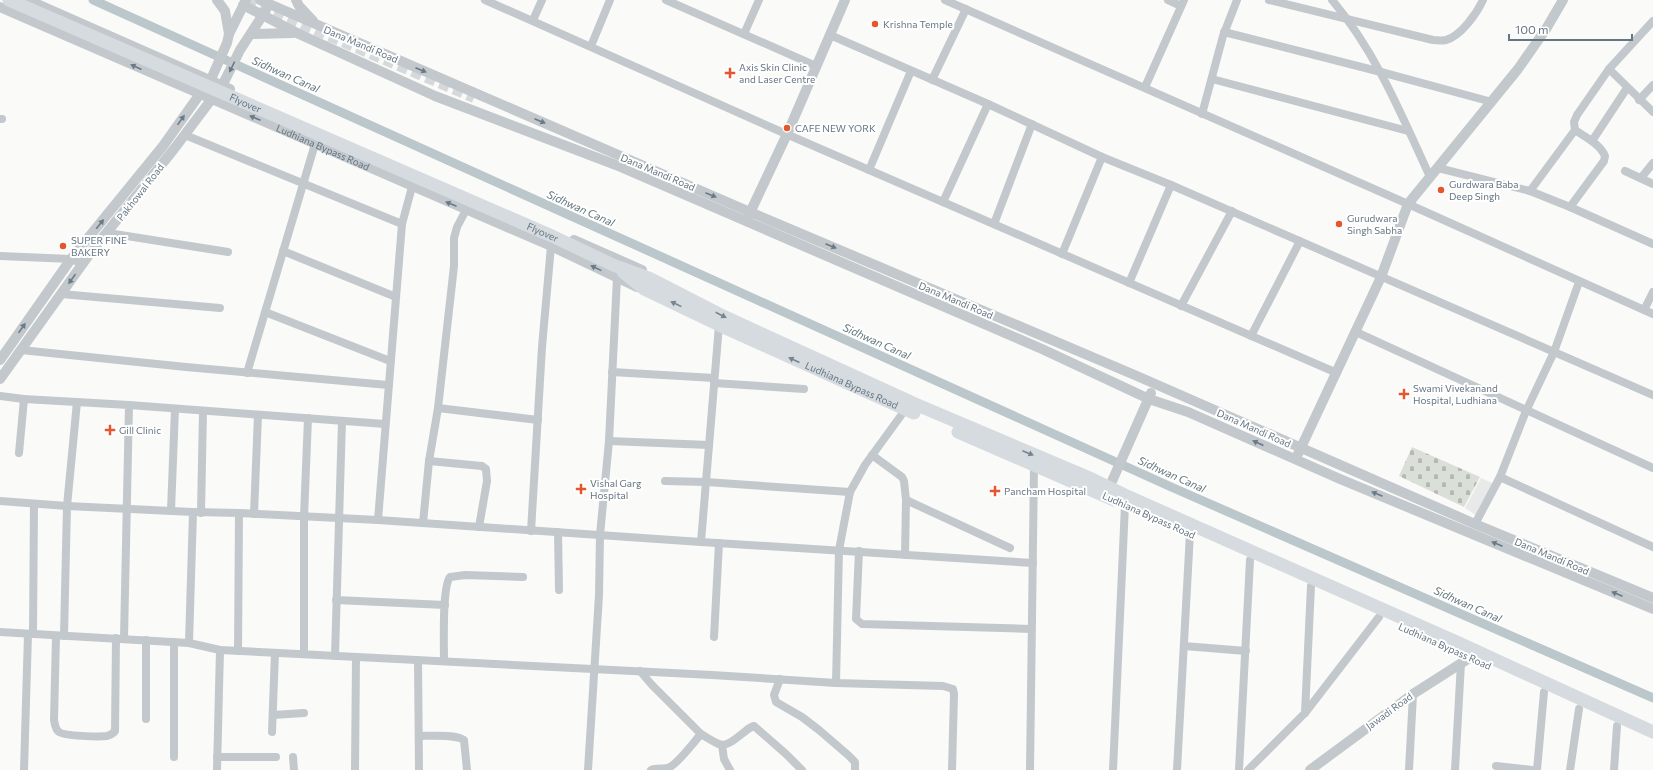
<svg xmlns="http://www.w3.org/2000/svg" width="1653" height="770" font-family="Commissioner,sans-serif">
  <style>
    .built { fill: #e8e9e9 }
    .cemetery { fill: url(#cemetery-stones) }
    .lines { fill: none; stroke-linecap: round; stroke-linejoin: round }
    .canal { stroke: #bbc7cb; stroke-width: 9 }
    .tertiary-tunnel { stroke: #d5d9db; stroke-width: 10; stroke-dasharray: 10 5; stroke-linecap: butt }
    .minor { stroke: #c3c8cc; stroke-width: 8 }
    .tertiary { stroke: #c3c8cc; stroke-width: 10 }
    .trunk { stroke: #d6dbdf; stroke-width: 13 }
    .oneway { fill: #6a7a87 }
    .oneway2 { fill: #768591 }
    .poi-dot { fill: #e4572e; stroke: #fff; stroke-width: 1.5 }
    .labels { text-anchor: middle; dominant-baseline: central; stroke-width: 4; stroke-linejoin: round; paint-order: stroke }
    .poi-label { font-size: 10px; fill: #657683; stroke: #fff; text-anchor: start }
    .street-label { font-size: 10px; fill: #657683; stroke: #fff }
    .water-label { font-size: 11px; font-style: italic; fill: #60757c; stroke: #fff }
  </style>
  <defs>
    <pattern id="cemetery-stones" width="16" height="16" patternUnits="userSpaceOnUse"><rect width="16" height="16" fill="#dadfd7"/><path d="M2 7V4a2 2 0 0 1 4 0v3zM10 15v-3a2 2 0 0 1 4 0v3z" fill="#b4b9b4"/></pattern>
  </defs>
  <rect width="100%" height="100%" fill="#fafaf8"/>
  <path class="built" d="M 1481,478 L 1494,484 L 1477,516 L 1465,508 Z"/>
  <path class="cemetery" d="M 1412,447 L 1480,477 L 1464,507 L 1399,476 Z"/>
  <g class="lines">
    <path class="canal" d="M 93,0 L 1169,486 L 1653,698"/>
    <path class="tertiary-tunnel" d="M 247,0 L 269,11 L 474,98"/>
    <g class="minor">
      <path d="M 485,0 L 777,130 L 1337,373 L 1339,368"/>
      <path d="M 666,0 L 816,66"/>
      <path d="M 945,0 L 1408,204 L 1653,314"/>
      <path d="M 1168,0 L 1181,6"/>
      <path d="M 1269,0 L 1433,40 C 1437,40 1442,41 1446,40 C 1461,36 1477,13 1483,0"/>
      <path d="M 1332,0 C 1376,52 1402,116 1430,177"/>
      <path d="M 533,20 L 542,0"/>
      <path d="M 1224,32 L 1381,72 L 1492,102"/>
      <path d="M 744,34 L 759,0"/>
      <path d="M 830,35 L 988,104 L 1102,157 L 1171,185 L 1653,395"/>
      <path d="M 591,46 L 610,0"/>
      <path d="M 1609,69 L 1653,112"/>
      <path d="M 1212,79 L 1408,131"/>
      <path d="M 932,80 L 966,9"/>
      <path d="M 1145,87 L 1184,0"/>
      <path d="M 1639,100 L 1653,85"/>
      <path d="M 1202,114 L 1223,36 L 1237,0"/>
      <path d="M 0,119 L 2,119"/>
      <path d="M 185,135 L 402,224 L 378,520 L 239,513 L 238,651"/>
      <path d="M 1592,141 L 1627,88"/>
      <path d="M 1438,168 L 1530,191 L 1570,207 L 1653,244"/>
      <path d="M 869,170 L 911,71"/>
      <path d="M 1625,171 L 1653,184"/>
      <path d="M 1641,178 L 1653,163"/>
      <path d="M 1530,191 L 1575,130 L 1574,122 L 1577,115 L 1609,69 L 1653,21"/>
      <path d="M 943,202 L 988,104"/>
      <path d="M 1570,207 L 1604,161 L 1605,156 C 1600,144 1585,137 1575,130"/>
      <path d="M 402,224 L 412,187"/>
      <path d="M 994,224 L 1032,124"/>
      <path d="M 108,233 L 228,252"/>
      <path d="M 283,251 L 396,297"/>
      <path d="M 1062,254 L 1102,157"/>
      <path d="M 0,256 L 71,259 L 83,264"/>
      <path d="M 1129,283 L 1171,185"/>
      <path d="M 61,294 L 220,308"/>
      <path d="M 1181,306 L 1232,211"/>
      <path d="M 1644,310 L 1653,292"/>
      <path d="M 265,312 L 390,361"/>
      <path d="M 1251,336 L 1300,241"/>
      <path d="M 1353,336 L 1356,332 L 1653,468"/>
      <path d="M 21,350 L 186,367 L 388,385"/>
      <path d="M 612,372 L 714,378"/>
      <path d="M 247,373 L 315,144"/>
      <path d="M 714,383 L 804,389"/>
      <path d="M 0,396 L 24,399 L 129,405 L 124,638"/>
      <path d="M 129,405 L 385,424"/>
      <path d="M 438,408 L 538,420"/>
      <path d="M 609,441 L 709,445"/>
      <path d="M 19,453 L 24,399"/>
      <path d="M 872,455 L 902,477 L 904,481 L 906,500"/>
      <path d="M 429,461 L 482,466 L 486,469 L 487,481 L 479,527"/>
      <path d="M 1500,477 L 1653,547"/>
      <path d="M 665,481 L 706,482 L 850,492"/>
      <path d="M 0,501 L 67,506 L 193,512 L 189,643"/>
      <path d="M 171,511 L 175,409"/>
      <path d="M 195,512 L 239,513"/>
      <path d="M 201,513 L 203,411"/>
      <path d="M 254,514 L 258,415"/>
      <path d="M 378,520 L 701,542 L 719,325"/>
      <path d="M 423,523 L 429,461 L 438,408 L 454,266 L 454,238 L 457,227 L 466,210"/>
      <path d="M 1475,524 L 1500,477 L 1526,411 L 1554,352 L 1579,282"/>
      <path d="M 531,531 L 542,347 L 551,246"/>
      <path d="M 558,532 L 559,590"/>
      <path d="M 701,542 L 1033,563"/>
      <path d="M 859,551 L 856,619 L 862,624 L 1031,629"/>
      <path d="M 905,555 L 906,500 L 1010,548"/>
      <path d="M 336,600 L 445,605"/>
      <path d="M 0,632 L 189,643 L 220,650 L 712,675 L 836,683 L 943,686 L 953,689 L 954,694 L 952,770"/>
      <path d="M 33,634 L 34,504"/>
      <path d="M 56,636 L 54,720 C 55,724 55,729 59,732 C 64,736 99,737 107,736 C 110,735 113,734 115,731 L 116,638"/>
      <path d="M 64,636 L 67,506 L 77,402"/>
      <path d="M 714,637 L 719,543"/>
      <path d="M 174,642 L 174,757"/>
      <path d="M 1184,646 L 1246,651"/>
      <path d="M 304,654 L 304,517 L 308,418"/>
      <path d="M 335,656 L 342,421"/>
      <path d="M 418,660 L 419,770"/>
      <path d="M 444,660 C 444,645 442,587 450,577 L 465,575 L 523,577"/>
      <path d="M 640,671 L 652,685 L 701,734"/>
      <path d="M 780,679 L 774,695 L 776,702 L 802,717 L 819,730 L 848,755 L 855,762 L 855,770"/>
      <path d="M 836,683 L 839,550 L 850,492 L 865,465 L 905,410"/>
      <path d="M 1305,713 L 1311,586"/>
      <path d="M 273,715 L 304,713"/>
      <path d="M 146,719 L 146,640"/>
      <path d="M 272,732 L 275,653"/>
      <path d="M 419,736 C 431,736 455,734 464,740 L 467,770"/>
      <path d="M 722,745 L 724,759 L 730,770"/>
      <path d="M 217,757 L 276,757"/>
      <path d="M 293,757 L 294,770"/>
      <path d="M 1496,766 L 1532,770"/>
      <path d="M 24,770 L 28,634"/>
      <path d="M 217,770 L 220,650"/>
      <path d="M 355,770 L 356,657"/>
      <path d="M 588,770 L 599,595 L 600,535 L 609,441 L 617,278"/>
      <path d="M 651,770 C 657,767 664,770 670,767 C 680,761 693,743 701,734 C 723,747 722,750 743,733 C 747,730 750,727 754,726 L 786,754 L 802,770"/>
      <path d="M 1030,770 L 1034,466"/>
      <path d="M 1113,770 L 1125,505"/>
      <path d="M 1177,770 L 1190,533"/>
      <path d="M 1239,770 L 1250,560"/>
      <path d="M 1248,770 L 1305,713 L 1379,617"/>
      <path d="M 1409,770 L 1413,694"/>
      <path d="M 1455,770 L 1461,663"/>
      <path d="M 1537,770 L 1544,692"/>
      <path d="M 1570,770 L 1579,709"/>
      <path d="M 1614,770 L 1617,726"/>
    </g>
    <g class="tertiary">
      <path d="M 28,0 L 230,89"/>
      <path d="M 217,0 L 225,11 L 229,34"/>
      <path d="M 260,0 L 750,212 L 1137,376 L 1475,524 L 1653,598"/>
      <path d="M 296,0 L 299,6 L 313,21"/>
      <path d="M 243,5 L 299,34 L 435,96 L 616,165 L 1042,349 L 1149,399 L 1188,412 L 1340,479 L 1653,609"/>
      <path id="s1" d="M 0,7 L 551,246 L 637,287"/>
      <path d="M 252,34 L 293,33"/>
      <path d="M 748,217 L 788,132 L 845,0"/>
      <path d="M 574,240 L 642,270"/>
      <path d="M 0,360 L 71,259 L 163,146 L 212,77 L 227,43 L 229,34 L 246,0"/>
      <path d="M 0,379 L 91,252 L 174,149 L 223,84 L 240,50 L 266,10"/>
      <path d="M 1298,454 L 1381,277 L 1408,204 L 1518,69 L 1546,29 L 1563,0"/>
      <path d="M 1109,488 L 1151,393"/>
      <path d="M 1310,770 L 1413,694 L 1471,657"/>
    </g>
    <g class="trunk">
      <path id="s2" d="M 9,0 L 552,236 L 613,265 L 649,278 L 723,316 L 915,404 L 1092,479 L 1129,497 L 1461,644 L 1653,732"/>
      <path id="s3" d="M 623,272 L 644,289 L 719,325 L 914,413"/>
      <path d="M 958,432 L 1114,500"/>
    </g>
  </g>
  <defs><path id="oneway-solid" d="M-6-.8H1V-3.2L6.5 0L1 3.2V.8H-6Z"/></defs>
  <g class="oneway">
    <use href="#oneway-solid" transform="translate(136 67) rotate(-156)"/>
    <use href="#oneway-solid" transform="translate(232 67) rotate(116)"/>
    <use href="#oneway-solid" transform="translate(421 70) rotate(23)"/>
    <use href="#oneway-solid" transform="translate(255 118) rotate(-157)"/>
    <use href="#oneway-solid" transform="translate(181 120) rotate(-54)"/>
    <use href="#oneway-solid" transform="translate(540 121) rotate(23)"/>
    <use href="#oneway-solid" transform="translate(711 195) rotate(23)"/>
    <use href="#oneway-solid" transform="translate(451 204) rotate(-157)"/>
    <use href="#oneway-solid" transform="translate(100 224) rotate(-51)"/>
    <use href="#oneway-solid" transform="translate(831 246) rotate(23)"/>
    <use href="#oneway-solid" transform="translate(596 268) rotate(-154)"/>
    <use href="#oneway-solid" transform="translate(72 279) rotate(126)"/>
    <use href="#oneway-solid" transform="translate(22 328) rotate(-55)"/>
    <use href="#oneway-solid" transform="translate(1258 443) rotate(-156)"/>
    <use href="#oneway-solid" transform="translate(1377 494) rotate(-157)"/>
    <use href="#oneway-solid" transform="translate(1497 544) rotate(-157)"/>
    <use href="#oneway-solid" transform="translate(1617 594) rotate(-157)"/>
  </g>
  <g class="oneway2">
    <use href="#oneway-solid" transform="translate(676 304) rotate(-154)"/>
    <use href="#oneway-solid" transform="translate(721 315) rotate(27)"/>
    <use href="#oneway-solid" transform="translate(794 360) rotate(-155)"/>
    <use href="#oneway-solid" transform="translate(1028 453) rotate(23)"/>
  </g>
  <g class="poi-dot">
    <circle cx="875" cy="24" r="4"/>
    <path d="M728 67h4v4h4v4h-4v4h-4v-4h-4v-4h4z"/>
    <circle cx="787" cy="128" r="4"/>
    <circle cx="1441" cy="190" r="4"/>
    <circle cx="1339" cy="224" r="4"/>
    <circle cx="63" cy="246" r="4"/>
    <path d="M1402 388h4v4h4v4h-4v4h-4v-4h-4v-4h4z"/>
    <path d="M108 424h4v4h4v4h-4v4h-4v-4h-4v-4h4z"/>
    <path d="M579 483h4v4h4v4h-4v4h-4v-4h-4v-4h4z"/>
    <path d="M993 485h4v4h4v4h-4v4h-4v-4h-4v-4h4z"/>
  </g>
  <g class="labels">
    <g class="poi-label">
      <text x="883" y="24">Krishna Temple</text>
      <text x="739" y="67">Axis Skin Clinic<tspan x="739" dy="12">and Laser Centre</tspan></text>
      <text x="795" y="128">CAFE NEW YORK</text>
      <text x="1449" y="184">Gurdwara Baba<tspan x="1449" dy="12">Deep Singh</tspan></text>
      <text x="1347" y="218">Gurudwara<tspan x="1347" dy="12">Singh Sabha</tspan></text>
      <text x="71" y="240">SUPER FINE<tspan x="71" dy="12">BAKERY</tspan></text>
      <text x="1413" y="388">Swami Vivekanand<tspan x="1413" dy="12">Hospital, Ludhiana</tspan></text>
      <text x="119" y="430">Gill Clinic</text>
      <text x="590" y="483">Vishal Garg<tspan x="590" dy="12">Hospital</tspan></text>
      <text x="1004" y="491">Pancham Hospital</text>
    </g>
    <g class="street-label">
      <text transform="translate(361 44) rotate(23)">Dana Mandi Road</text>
      <text stroke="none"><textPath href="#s2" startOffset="258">Flyover</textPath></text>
      <text stroke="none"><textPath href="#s1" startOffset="352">Ludhiana Bypass Road</textPath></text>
      <text transform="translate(658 172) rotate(23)">Dana Mandi Road</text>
      <text transform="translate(140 192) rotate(-52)">Pakhowal Road</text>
      <text stroke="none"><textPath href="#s2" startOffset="582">Flyover</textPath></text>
      <text transform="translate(956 300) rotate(23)">Dana Mandi Road</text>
      <text stroke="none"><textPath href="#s3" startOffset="256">Ludhiana Bypass Road</textPath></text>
      <text transform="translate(1254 428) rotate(24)">Dana Mandi Road</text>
      <text transform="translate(1149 515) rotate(24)">Ludhiana Bypass Road</text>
      <text transform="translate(1552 556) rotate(23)">Dana Mandi Road</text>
      <text transform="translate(1445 646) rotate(24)">Ludhiana Bypass Road</text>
      <text transform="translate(1389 711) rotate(-36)">Jawadi Road</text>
    </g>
    <g class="water-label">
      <text transform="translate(286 74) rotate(24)">Sidhwan Canal</text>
      <text transform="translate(581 208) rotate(24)">Sidhwan Canal</text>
      <text transform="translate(877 341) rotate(24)">Sidhwan Canal</text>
      <text transform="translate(1172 474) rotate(24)">Sidhwan Canal</text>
      <text transform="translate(1468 604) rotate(24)">Sidhwan Canal</text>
    </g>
  </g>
  <path d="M1509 34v6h123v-6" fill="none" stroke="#657683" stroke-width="2"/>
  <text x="1515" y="34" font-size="12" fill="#657683" stroke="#ffffff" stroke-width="3" paint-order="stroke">100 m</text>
</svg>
